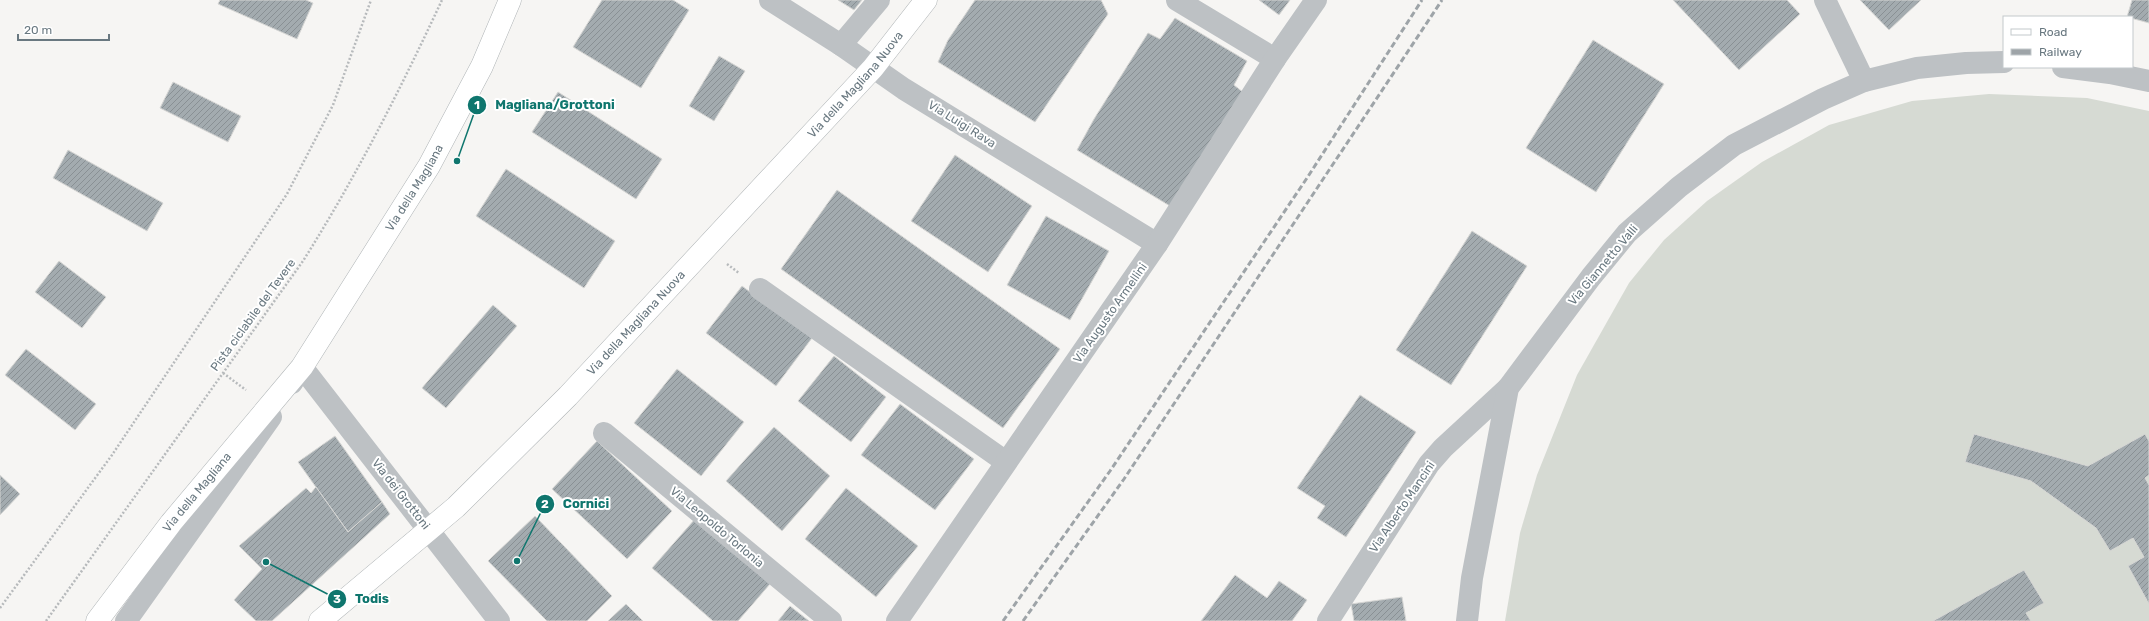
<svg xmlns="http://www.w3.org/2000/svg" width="2149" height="621" font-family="Rubik,sans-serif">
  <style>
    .grass { fill: #d6dad3 }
    .building { fill: url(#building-hatch); stroke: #d7d7d5 }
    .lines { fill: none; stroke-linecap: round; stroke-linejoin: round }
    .major-casing { stroke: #afb4b6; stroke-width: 23 }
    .path { stroke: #b7babc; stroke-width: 2.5; stroke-dasharray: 2 2; stroke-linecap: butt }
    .minor { stroke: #bdc1c4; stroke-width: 22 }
    .major { stroke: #fff; stroke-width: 22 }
    .rail { stroke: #9ea4a8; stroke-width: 3; stroke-dasharray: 6 3; stroke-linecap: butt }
    .labels { text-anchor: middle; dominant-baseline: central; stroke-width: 4; stroke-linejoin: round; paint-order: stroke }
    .street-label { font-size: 12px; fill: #697880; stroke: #fff }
    .leader { fill: none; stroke: #0f766e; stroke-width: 1.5 }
    .callout-dot { fill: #0f766e; stroke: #fff; stroke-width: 1.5 }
    .mark-label { font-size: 12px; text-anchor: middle; font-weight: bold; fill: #fff }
    .callout-label { font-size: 13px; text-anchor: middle; font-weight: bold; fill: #0f766e; stroke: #fff; stroke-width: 4; stroke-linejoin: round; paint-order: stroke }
  </style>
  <defs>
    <pattern id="building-hatch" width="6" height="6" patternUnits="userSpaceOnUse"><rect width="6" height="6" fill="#a3abaf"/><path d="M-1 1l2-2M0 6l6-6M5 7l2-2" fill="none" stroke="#899094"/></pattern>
  </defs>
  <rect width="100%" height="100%" fill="#f6f5f3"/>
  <path class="grass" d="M 1989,94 L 2087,98 L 2149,111 L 2149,621 L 1505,621 L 1520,533 L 1537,475 L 1577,375 L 1629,283 L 1664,240 L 1707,201 L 1762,162 L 1829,125 L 1912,101 Z"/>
  <g class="building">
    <path d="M 220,0 L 306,0 L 313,3 L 297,39 L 218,4 Z"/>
    <path d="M 602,0 L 673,0 L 689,10 L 641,88 L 573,47 Z"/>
    <path d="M 838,0 L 862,0 L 854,10 Z"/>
    <path d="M 975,0 L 1101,0 L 1108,14 L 1035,122 L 938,62 L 948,40 Z"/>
    <path d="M 1259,0 L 1290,0 L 1279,15 Z"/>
    <path d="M 1673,0 L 1787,0 L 1800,14 L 1739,70 Z"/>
    <path d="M 1860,0 L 1921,0 L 1889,30 Z"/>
    <path d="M 2132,0 L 2149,0 L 2149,23 L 2127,17 Z"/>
    <path d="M 1175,18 L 1247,61 L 1234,85 L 1244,93 L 1170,206 L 1077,150 L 1094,119 L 1148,33 L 1160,39 Z"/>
    <path d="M 1593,40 L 1664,84 L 1596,192 L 1526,148 Z"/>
    <path d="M 719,56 L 745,71 L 714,121 L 689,106 Z"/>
    <path d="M 173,82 L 241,116 L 228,142 L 160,108 Z"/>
    <path d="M 558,92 L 662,159 L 636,199 L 532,132 Z"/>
    <path d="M 68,150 L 163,203 L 147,231 L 53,178 Z"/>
    <path d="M 955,155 L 1032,206 L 988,272 L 911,221 Z"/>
    <path d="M 506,169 L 615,241 L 584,288 L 476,216 Z"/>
    <path d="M 837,190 L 1060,349 L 1003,428 L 781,269 Z"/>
    <path d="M 1046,216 L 1109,251 L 1070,320 L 1007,285 Z"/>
    <path d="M 1472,231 L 1527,266 L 1451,385 L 1396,350 Z"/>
    <path d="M 59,261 L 106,297 L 82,328 L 35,292 Z"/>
    <path d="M 742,286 L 812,338 L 776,386 L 706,333 Z"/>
    <path d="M 493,305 L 517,326 L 446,408 L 422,388 Z"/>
    <path d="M 26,349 L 96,404 L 75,430 L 5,375 Z"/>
    <path d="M 834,356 L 886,397 L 851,442 L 798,401 Z"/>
    <path d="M 677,369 L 744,422 L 701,476 L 634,423 Z"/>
    <path d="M 1360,395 L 1416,432 L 1346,537 L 1317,518 L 1325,506 L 1297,488 Z"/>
    <path d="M 900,404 L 974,459 L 935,510 L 861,455 Z"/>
    <path d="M 774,427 L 830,476 L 782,531 L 726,481 Z"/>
    <path d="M 1974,434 L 2088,466 L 2145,434 L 2149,441 L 2149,475 L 2145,478 L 2149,485 L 2149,604 L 2128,566 L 2144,557 L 2133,538 L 2110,551 L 2096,528 L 2031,481 L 1965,462 Z"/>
    <path d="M 335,436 L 382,502 L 348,532 L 298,462 Z"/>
    <path d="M 597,441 L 672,511 L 627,559 L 552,489 Z"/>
    <path d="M 0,475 L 20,494 L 0,515 Z"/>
    <path d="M 316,487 L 348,532 L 382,502 L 390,514 L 272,621 L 256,621 L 234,600 L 262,569 L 239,546 L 306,488 L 311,493 Z"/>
    <path d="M 846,488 L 918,546 L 876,597 L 805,539 Z"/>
    <path d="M 535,516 L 612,596 L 587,621 L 547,621 L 488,561 Z"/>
    <path d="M 695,519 L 770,584 L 738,621 L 713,621 L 652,568 Z"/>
    <path d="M 2024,570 L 2044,603 L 2026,613 L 2031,621 L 1933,621 Z"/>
    <path d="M 1235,575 L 1267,598 L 1279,581 L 1307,600 L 1292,621 L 1201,621 Z"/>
    <path d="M 1402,597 L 1406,621 L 1354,621 L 1351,604 Z"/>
    <path d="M 626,604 L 643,621 L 608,621 Z"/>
    <path d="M 790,606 L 809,621 L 778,621 Z"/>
  </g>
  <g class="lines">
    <g class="major-casing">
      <g id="major">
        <path id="s1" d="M 97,621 L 171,523 L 302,367 L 429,166 L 482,66 L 510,0"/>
        <path id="s2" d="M 320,621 L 456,507 L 568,396 L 873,68 L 926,0"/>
      </g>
    </g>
    <g class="path">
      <path d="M 727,264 L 739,273"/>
      <path d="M 223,373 L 246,390"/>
      <path d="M 0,608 L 112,455 L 287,194 L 333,105 L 371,0"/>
      <path d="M 46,621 L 303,261 C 356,177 400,90 442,0"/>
    </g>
    <g class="minor">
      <path d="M 770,0 L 841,45 L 904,89 L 1157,244"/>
      <path d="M 1177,0 L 1275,59"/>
      <path d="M 1825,0 L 1864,81"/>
      <path d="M 841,45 L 879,0"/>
      <path d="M 2063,67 L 2110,73 L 2149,81"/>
      <path d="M 760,289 L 1006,462"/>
      <path d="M 292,383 L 302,367 L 499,621"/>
      <path d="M 604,433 L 831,621"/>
      <path d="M 126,621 L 271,417"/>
      <path d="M 897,621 L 1157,244 L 1275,59 L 1316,0"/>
      <path d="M 1328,621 L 1429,464 L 1443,448 L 1508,388"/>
      <path d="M 1467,621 L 1472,578 L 1508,388 L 1591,277 L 1627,233 L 1679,187 L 1734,145 L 1823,99 L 1864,81 L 1917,68 L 1966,63 L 2004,62"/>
    </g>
    <use href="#major" class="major"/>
    <g class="rail">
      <path d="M 1003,621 L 1110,471 L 1307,178 L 1422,0"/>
      <path d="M 1023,621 L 1124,479 L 1442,0"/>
    </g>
  </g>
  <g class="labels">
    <g class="street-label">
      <text stroke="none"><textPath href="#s2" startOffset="759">Via della Magliana Nuova</textPath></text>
      <text transform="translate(962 124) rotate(32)">Via Luigi Rava</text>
      <text stroke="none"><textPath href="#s1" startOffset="538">Via della Magliana</textPath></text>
      <text transform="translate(1603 265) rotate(-50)">Via Giannetto Valli</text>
      <text transform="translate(1110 313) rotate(-55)">Via Augusto Armellini</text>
      <text transform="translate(253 315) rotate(-54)">Pista ciclabile del Tevere</text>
      <text stroke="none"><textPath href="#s2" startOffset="435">Via della Magliana Nuova</textPath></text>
      <text stroke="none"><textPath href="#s1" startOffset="163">Via della Magliana</textPath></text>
      <text transform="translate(401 494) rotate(52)">Via dei Grottoni</text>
      <text transform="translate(1402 507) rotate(-56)">Via Alberto Mancini</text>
      <text transform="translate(717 527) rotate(40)">Via Leopoldo Torlonia</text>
    </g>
  </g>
  <path class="leader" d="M457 161L477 105M517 561L545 504M266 562L337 599"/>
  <g class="callout-dot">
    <circle cx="457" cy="161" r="4"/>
    <circle cx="517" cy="561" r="4"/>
    <circle cx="266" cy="562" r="4"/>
    <circle cx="477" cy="105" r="10"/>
    <circle cx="545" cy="504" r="10"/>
    <circle cx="337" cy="599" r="10"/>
  </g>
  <g class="mark-label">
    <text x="477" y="109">1</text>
    <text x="545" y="508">2</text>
    <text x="337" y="603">3</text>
  </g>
  <g class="callout-label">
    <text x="555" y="109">Magliana/Grottoni</text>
    <text x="586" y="508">Cornici</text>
    <text x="372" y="603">Todis</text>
  </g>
  <rect x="2003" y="16" width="130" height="52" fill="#ffffff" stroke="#c3c9cc"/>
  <rect x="2011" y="29" width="20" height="6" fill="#ffffff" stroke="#c3c9cc"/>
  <text x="2039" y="36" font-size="12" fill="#697880">Road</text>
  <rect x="2011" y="49" width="20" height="6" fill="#9ea4a8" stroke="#c3c9cc"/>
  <text x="2039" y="56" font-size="12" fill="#697880">Railway</text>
  <path d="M18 34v6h91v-6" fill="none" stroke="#697880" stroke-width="2"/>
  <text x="24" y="34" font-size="12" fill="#697880" stroke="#ffffff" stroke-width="3" paint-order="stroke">20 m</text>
</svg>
